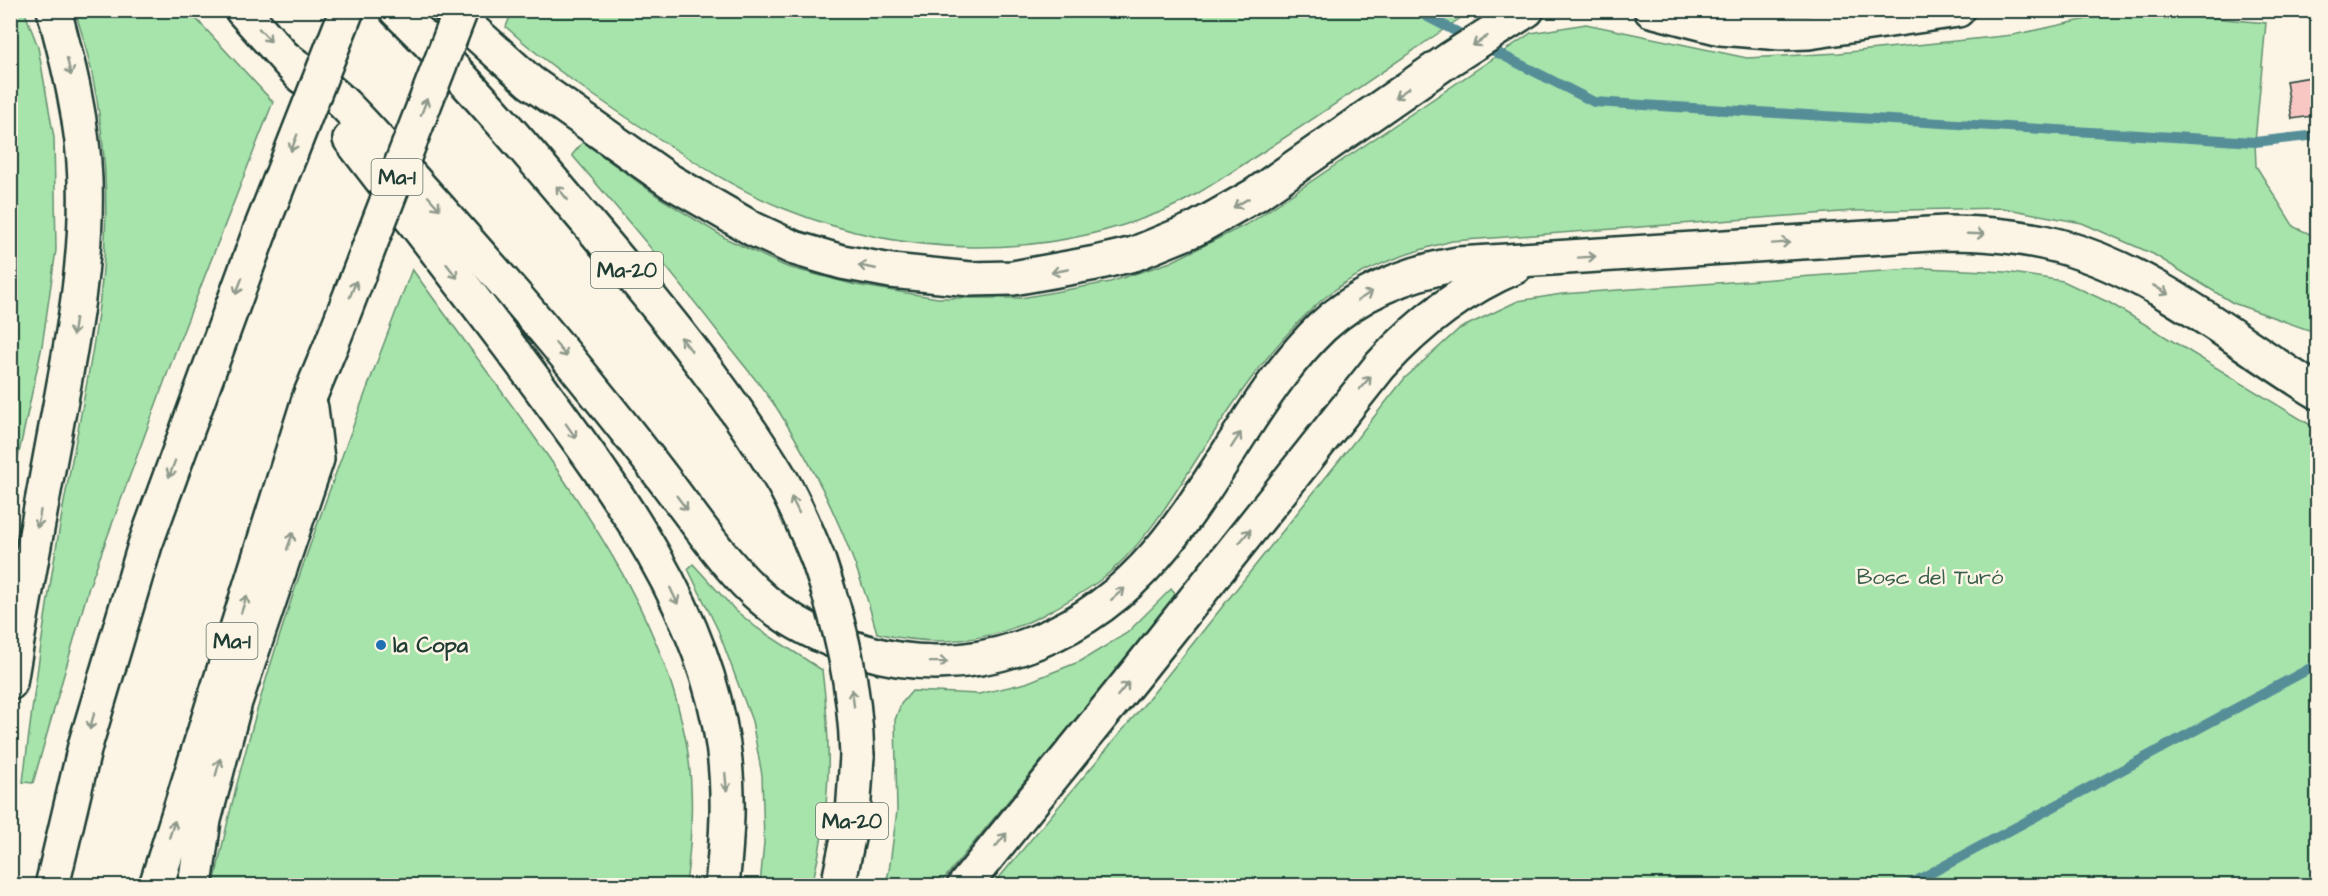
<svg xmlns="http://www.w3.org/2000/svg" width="2328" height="896" font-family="'Architects Daughter',sans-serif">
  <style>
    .green { fill: #a7e4ab; stroke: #639070; stroke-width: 1.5 }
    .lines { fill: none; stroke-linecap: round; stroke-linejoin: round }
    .stream { stroke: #568e98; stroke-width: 10 }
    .building { fill: #f8c7c4; stroke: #1f3d34; stroke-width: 1.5 }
    .tertiary-casing { stroke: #1f3d34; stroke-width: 38 }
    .motorway-casing { stroke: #1f3d34; stroke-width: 38 }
    .tertiary { stroke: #fcf5e5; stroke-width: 33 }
    .motorway { stroke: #fcf5e5; stroke-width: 33 }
    .motorway-bridge-casing { stroke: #1f3d34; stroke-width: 38; stroke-linecap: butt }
    .motorway-bridge { stroke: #fcf5e5; stroke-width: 33 }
    .oneway { stroke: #8e998c }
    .poi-dot { fill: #1f6fb2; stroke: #fcf5e5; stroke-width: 2 }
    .labels { text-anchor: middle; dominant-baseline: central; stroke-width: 5; stroke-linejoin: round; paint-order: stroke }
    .shield { fill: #fcf5e5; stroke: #617469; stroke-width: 1.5 }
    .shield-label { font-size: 21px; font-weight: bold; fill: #1f3d34 }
    .park-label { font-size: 22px; fill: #3a5e4c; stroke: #fcf5e5 }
    .poi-label { font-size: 22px; font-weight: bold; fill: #1f3d34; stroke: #fcf5e5; text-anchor: start }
  </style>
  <rect width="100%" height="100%" fill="#fcf5e5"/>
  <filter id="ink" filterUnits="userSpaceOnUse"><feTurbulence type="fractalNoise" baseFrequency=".0167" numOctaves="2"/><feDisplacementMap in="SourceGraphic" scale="12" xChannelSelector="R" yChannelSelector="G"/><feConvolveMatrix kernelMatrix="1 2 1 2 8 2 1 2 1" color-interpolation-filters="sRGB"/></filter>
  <g filter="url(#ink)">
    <g class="green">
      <path d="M 24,10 L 38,47 L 54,138 L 56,250 L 42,346 L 11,490 L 10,11 Z"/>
      <path d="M 2129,10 L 2266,23 L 2255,142 L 2256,166 L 2294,227 L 2317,237 L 2317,333 L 2233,303 L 2153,254 L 2082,223 L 2003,208 L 1854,211 L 1452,241 C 1413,251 1364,266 1332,292 C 1277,334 1230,407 1193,465 C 1167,506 1139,551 1099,581 C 1081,594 1060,606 1041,616 C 989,643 934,647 877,633 C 856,555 821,478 778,410 C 762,386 742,364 725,341 C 676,277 624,216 572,155 L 583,142 L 660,198 L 727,239 L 787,267 L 856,285 L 938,298 L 1021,298 L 1110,282 L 1171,262 L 1251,222 L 1531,33 L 1586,24 L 1747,58 L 1839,53 L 2013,35 Z"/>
      <path d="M 75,11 L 189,11 L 273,102 L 177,347 L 89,587 L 33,783 L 23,782 C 34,690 47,599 63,508 C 78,425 98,341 104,257 C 110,175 101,88 75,11 Z"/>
      <path d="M 512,11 L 512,10 L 1471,11 C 1400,59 1330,109 1258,155 C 1226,175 1194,199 1158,213 C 1037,260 906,258 785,209 C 737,190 694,162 652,134 C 601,101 551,68 506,27 Z"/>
      <path d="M 1925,268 L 2006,272 L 2063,281 L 2110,303 L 2317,429 L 2317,885 L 993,885 L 1147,701 L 1405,378 L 1459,329 L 1518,301 L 1562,294 Z"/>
      <path d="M 412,269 C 454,327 497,384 538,442 C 601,532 665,630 686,741 C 695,789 692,838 686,885 L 214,885 C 256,673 336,471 412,269 Z"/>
      <path d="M 693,564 L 735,610 L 757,628 L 822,670 C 832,748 831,808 812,885 L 760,885 L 764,842 L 762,775 L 752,721 L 718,630 L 688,569 Z"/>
      <path d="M 1171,589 L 1177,596 L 939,885 L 885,886 L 889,871 L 897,811 L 895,720 L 901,704 L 912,691 L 979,694 L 1026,683 L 1081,661 L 1127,633 Z"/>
    </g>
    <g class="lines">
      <g class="stream">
        <path d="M 1414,10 L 1594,102 L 2255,142 L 2318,135"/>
        <path d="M 1907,886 L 2318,664"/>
      </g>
    </g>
    <path class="building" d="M 2318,76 L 2318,115 L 2292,119 L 2286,81 Z"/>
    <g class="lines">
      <g class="tertiary-casing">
        <path id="tertiary" d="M 1651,10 L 1721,28 L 1781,33 L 1809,32 L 1958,10"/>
      </g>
      <g class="motorway-casing">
        <g id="motorway">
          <path d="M 242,10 L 302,77"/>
          <path d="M 396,10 C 461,73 524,147 582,216 C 653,300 725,386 782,481 C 796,505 807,532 818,559"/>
          <path d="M 450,10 L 530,82 L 670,181 L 753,229 L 794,248 L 842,262 L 891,271 L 970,279 L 1013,278 L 1096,263 L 1134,254 L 1195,229 L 1255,195 L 1450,59 L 1527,10"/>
          <path d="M 287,59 C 306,74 328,87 344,104 C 376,136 405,171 436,205 C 489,265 542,325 592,388 C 622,425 652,463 681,502 C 706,535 732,573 764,600 C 792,624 827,640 863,651 C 914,667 969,665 1020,648 C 1135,609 1182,524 1244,428 C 1267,392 1291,357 1322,327 C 1361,291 1407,273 1458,264 L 1945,233 C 1984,233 2022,236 2059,246 C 2156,273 2233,340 2318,392"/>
          <path d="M 350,139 C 413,221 477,302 538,385 C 617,492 704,609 723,745 C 730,793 727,838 722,886"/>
          <path d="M 10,683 C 24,597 40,512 56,427 C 71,346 88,263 85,180 C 83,122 69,66 54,10"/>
          <path d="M 52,886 L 85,746 L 145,545 L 260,231"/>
          <path d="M 156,886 L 310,396 L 332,343"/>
          <path d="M 195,886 L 204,820 L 235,702 L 317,459 L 311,408"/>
          <path d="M 838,886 L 853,814 L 857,756"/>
          <path d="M 964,886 L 1137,672 L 1380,366 C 1418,324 1463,289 1515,267"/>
        </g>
      </g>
      <use href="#tertiary" class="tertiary"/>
      <use href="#motorway" class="motorway"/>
      <g class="motorway-bridge-casing">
        <g id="motorway-bridge">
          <path d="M 260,231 L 347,10"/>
          <path d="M 332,343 L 461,10"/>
          <path d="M 818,559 C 841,626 855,685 857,756"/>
        </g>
      </g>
      <use href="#motorway-bridge" class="motorway-bridge"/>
    </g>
    <defs><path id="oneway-shaft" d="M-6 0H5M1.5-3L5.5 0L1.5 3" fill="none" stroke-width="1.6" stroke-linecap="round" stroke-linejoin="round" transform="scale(1.5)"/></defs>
    <g class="oneway">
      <use href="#oneway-shaft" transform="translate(265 35) rotate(47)"/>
      <use href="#oneway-shaft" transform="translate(1480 41) rotate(147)"/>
      <use href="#oneway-shaft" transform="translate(69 67) rotate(77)"/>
      <use href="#oneway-shaft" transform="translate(1402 93) rotate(145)"/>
      <use href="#oneway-shaft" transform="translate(424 107) rotate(-69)"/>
      <use href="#oneway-shaft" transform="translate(294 143) rotate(111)"/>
      <use href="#oneway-shaft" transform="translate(562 193) rotate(-130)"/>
      <use href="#oneway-shaft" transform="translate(434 203) rotate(48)"/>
      <use href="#oneway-shaft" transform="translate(1241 203) rotate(149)"/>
      <use href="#oneway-shaft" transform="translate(1976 234) rotate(2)"/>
      <use href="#oneway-shaft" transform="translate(1781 243) rotate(-4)"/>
      <use href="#oneway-shaft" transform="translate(1587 257) rotate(-4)"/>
      <use href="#oneway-shaft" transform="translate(867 267) rotate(-169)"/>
      <use href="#oneway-shaft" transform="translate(452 271) rotate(52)"/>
      <use href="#oneway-shaft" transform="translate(1060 271) rotate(169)"/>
      <use href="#oneway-shaft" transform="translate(239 286) rotate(111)"/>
      <use href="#oneway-shaft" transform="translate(353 289) rotate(-69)"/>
      <use href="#oneway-shaft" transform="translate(2161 290) rotate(31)"/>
      <use href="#oneway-shaft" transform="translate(1365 296) rotate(-32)"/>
      <use href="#oneway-shaft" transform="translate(74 327) rotate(98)"/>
      <use href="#oneway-shaft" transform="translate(686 344) rotate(-128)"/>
      <use href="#oneway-shaft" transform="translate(561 350) rotate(51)"/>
      <use href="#oneway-shaft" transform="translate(1365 383) rotate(-49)"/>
      <use href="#oneway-shaft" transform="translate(571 431) rotate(55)"/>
      <use href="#oneway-shaft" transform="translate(1236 440) rotate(-57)"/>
      <use href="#oneway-shaft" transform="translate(172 469) rotate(110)"/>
      <use href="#oneway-shaft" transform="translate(682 503) rotate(53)"/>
      <use href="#oneway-shaft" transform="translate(795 505) rotate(-116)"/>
      <use href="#oneway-shaft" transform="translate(39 519) rotate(100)"/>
      <use href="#oneway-shaft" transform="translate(1245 536) rotate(-51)"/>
      <use href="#oneway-shaft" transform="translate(290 541) rotate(-71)"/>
      <use href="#oneway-shaft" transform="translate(1118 594) rotate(-41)"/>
      <use href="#oneway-shaft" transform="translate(674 596) rotate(65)"/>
      <use href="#oneway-shaft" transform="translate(244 604) rotate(-72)"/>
      <use href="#oneway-shaft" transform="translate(939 662) rotate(-1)"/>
      <use href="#oneway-shaft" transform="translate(1123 689) rotate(-51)"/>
      <use href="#oneway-shaft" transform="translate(853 698) rotate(-97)"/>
      <use href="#oneway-shaft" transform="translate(92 721) rotate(106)"/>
      <use href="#oneway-shaft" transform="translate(218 767) rotate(-75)"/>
      <use href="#oneway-shaft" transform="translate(726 782) rotate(85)"/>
      <use href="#oneway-shaft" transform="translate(172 829) rotate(-72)"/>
      <use href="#oneway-shaft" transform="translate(1001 840) rotate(-51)"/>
    </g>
  </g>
  <circle class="poi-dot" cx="381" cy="645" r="6"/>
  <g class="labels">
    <g class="shield">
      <rect x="371.5" y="159" width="51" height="36" rx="4.5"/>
      <rect x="591" y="252" width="72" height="36" rx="4.5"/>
      <rect x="206.5" y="623" width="51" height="36" rx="4.5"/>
      <rect x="816" y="803" width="72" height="36" rx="4.5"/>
    </g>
    <g class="shield-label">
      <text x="397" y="177">Ma-1</text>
      <text x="627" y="270">Ma-20</text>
      <text x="232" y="641">Ma-1</text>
      <text x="852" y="821">Ma-20</text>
    </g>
    <g class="park-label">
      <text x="1930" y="577">Bosc del Turó</text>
    </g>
    <g class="poi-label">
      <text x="393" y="645">la Copa</text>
    </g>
  </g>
  <rect width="2328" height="896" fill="none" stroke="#fcf5e5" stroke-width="36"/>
  <rect x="18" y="18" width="2292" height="860" fill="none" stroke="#1f3d34" stroke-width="2" filter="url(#ink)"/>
</svg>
